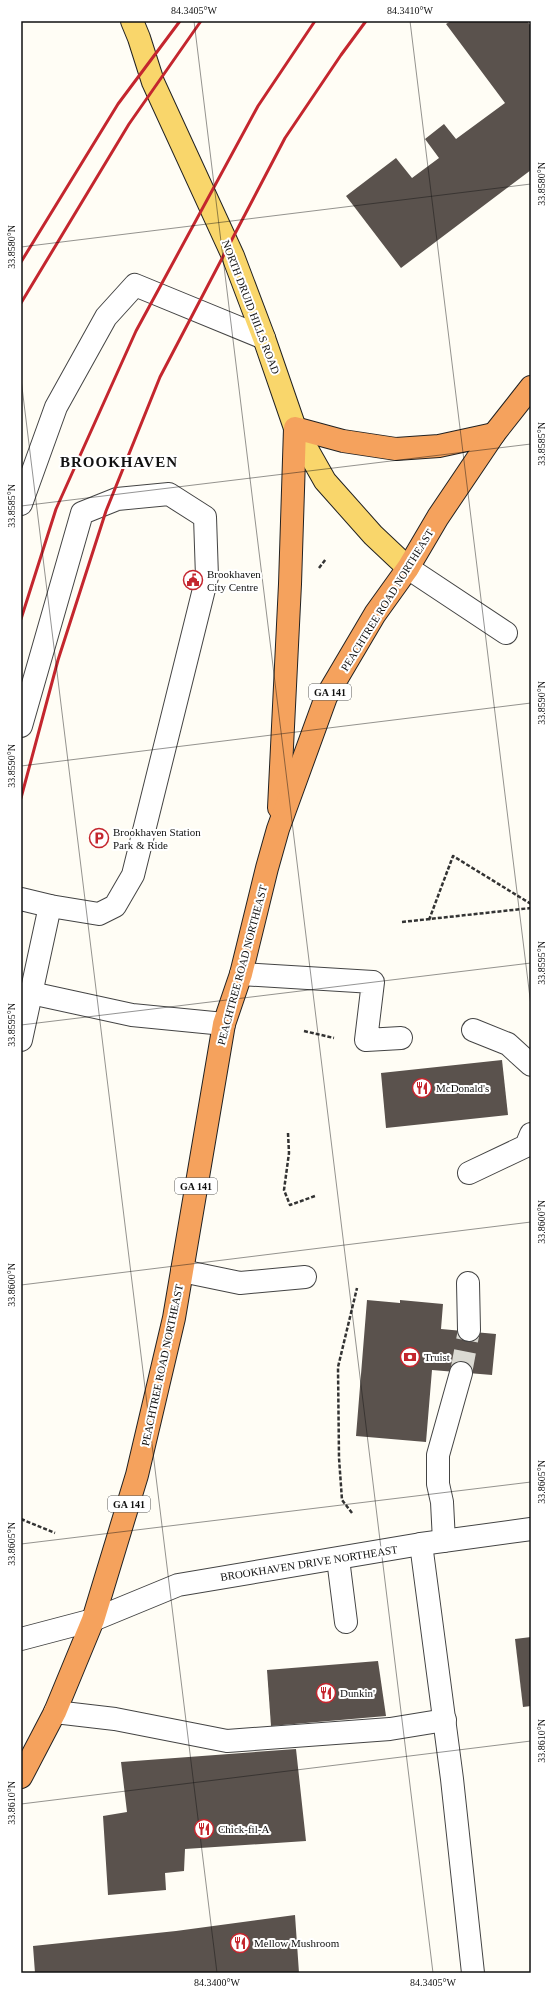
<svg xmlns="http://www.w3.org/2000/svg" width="552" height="1994" font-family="'Times New Roman',serif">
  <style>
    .building { fill: #5a524d }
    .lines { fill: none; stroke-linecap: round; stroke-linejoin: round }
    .minor-tunnel { stroke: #dbdad3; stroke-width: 22; stroke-dasharray: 22 11; stroke-linecap: butt }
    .minor-casing { stroke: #444; stroke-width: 24 }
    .major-casing { stroke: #222; stroke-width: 24 }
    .highway-casing { stroke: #222; stroke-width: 24 }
    .path { stroke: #333; stroke-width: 2.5; stroke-dasharray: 4 2; stroke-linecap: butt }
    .minor { stroke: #fff; stroke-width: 22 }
    .major { stroke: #f9d66b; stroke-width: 22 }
    .highway { stroke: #f5a25d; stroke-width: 22 }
    .rail { stroke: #c4262e; stroke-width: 3 }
    .ticks { fill: none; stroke: #111; stroke-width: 1; stroke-opacity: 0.45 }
    .labels { text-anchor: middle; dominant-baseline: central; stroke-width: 4; stroke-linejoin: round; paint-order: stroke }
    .shield { fill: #fff; stroke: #585858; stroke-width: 1 }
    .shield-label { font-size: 10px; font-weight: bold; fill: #111 }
    .street-label { font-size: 11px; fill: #111; stroke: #fff }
    .poi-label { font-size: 11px; fill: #111; stroke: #fff; text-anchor: start }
    .district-label { font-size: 15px; font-weight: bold; letter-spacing: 1px; fill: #111; stroke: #fff }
    .neatline { fill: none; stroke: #111; stroke-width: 1.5 }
    .ticks-label { font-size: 10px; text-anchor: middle; fill: #111 }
  </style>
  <rect width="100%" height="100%" fill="#fffdf5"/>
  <g class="building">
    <path d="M 451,21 L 527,21 L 531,26 L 531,170 L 401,268 L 346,196 L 396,158 L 412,178 L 439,158 L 425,139 L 444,124 L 456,139 L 505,103 L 446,24 Z"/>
    <path d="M 502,1060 L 508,1115 L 386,1128 L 381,1073 Z"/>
    <path d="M 367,1300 L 400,1303 L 400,1300 L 443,1304 L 441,1329 L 496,1334 L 492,1375 L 432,1370 L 426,1442 L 356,1436 Z"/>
    <path d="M 531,1637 L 531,1706 L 523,1707 L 515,1639 Z"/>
    <path d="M 378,1661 L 386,1716 L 271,1726 L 267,1670 Z"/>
    <path d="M 296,1749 L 306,1841 L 185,1849 L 184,1871 L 165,1873 L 166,1890 L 108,1895 L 103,1816 L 127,1812 L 121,1762 Z"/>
    <path d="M 295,1915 L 299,1973 L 35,1973 L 33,1946 L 176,1931 Z"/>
  </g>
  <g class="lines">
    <path class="minor-tunnel" d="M 461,1373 L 469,1330"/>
    <g class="minor-casing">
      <g id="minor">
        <path d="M 21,504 L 56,407 L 106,317 L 135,285 L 264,338"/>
        <path d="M 408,568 L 506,633"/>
        <path d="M 21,726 L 82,513 L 117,499 L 169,494 L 205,517 L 207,577 L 133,875 L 115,906 L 99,914 L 50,906 L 21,899"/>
        <path d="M 241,974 L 373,982 L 366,1040 L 401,1038"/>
        <path d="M 31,993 L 132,1015 L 224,1024"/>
        <path d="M 473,1030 L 508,1044 L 531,1065"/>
        <path d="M 21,1040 L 50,906"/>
        <path d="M 469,1173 L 526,1146 L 531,1134"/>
        <path d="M 182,1271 L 240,1283 L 305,1277"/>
        <path d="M 468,1283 L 469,1330"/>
        <path d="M 444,1541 L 442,1502 L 438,1484 L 438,1455 L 461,1373"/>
        <path d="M 421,1544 L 452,1779 L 473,1973"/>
        <path d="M 338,1559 L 346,1622"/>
        <path d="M 21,1639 L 93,1620 L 178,1585 L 421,1544 L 531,1529"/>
        <path d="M 55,1712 L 115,1719 L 227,1741 L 390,1729 L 445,1720"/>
      </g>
    </g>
    <g class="major-casing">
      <path id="major" d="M 132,21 L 139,38 L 153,82 L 233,256 L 264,338 L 295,428 L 325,481 L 373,535 L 408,568"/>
    </g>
    <g class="highway-casing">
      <g id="highway">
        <path d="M 279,808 L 290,584 L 295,428 L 343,441 L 396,449 L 439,446 L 494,434"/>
        <path d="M 21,1777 L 55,1712 L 93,1620 L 137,1475 L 174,1318 L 224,1024 L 241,974 L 267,868 L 278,829 L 326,697 L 375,614 L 408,568 L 438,517 L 494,434 L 531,387"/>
      </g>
    </g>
    <g class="path">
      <path d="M 319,568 L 326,559"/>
      <path d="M 429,920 L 453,856 L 531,904"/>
      <path d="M 402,922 L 531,908"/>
      <path d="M 304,1031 L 334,1038"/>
      <path d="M 288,1133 L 289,1153 L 284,1190 L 290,1205 L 315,1196"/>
      <path d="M 352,1513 L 342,1500 L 339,1458 L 338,1367 L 357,1288"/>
      <path d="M 21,1519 L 55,1533"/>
    </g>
    <use href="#minor" class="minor"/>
    <use href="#major" class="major"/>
    <use href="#highway" class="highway"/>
    <g class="rail">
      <path d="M 21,262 L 118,104 L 180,21"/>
      <path d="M 21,303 L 129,124 L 201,21"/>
      <path d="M 21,619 L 56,509 L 136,331 L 258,106 L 315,21"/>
      <path d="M 21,798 L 58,660 L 106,511 L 160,377 L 285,138 L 341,55 L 366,21"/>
    </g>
  </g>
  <path class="ticks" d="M 194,21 L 433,1973M 410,21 L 531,1006M 21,247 L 531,184M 21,379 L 217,1973M 21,506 L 531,444M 21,766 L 531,703M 21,1025 L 531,963M 21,1285 L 531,1222M 21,1544 L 531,1482M 21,1804 L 531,1741"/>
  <defs>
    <g id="civic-ring" transform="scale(1)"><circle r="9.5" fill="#fff" stroke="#c4262e" stroke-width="1.5"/><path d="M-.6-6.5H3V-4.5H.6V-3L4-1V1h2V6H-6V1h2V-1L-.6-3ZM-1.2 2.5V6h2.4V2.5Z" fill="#c4262e"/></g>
    <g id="parking-ring" transform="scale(1)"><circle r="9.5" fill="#fff" stroke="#c4262e" stroke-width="1.5"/><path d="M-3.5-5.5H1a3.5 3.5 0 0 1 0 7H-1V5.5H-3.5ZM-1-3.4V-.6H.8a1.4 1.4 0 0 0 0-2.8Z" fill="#c4262e"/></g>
    <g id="restaurant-ring" transform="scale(1)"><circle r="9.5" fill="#fff" stroke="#c4262e" stroke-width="1.5"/><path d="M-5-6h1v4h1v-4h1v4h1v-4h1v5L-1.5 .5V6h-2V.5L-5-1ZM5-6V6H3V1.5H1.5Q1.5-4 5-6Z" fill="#c4262e"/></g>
    <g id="bank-ring" transform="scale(1)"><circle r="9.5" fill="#fff" stroke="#c4262e" stroke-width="1.5"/><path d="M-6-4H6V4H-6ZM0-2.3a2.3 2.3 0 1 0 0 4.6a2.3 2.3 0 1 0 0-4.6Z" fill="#c4262e"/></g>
  </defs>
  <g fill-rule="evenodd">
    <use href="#civic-ring" x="193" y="580"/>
    <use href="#parking-ring" x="99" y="838"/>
    <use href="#restaurant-ring" x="422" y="1088"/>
    <use href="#bank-ring" x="410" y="1357"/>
    <use href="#restaurant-ring" x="326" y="1693"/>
    <use href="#restaurant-ring" x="204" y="1829"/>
    <use href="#restaurant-ring" x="240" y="1943"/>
  </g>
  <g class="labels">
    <g class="shield">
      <rect x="309" y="684" width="42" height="16" rx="3"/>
      <rect x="175" y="1178" width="42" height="16" rx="3"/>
      <rect x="108" y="1496" width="42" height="16" rx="3"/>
    </g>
    <g class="shield-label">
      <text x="330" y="692">GA 141</text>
      <text x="196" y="1186">GA 141</text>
      <text x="129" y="1504">GA 141</text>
    </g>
    <g class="street-label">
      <text transform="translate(251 307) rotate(69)">NORTH DRUID HILLS ROAD</text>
      <text transform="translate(387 600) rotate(-58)">PEACHTREE ROAD NORTHEAST</text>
      <text transform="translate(242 965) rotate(-75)">PEACHTREE ROAD NORTHEAST</text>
      <text transform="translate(162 1365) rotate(-78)">PEACHTREE ROAD NORTHEAST</text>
      <text transform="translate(309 1563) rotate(-9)">BROOKHAVEN DRIVE NORTHEAST</text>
    </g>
    <g class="poi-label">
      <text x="207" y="574">Brookhaven<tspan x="207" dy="13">City Centre</tspan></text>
      <text x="113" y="832">Brookhaven Station<tspan x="113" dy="13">Park &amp; Ride</tspan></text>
      <text x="436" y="1088">McDonald's</text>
      <text x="424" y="1357">Truist</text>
      <text x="340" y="1693">Dunkin'</text>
      <text x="218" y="1829">Chick-fil-A</text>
      <text x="254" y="1943">Mellow Mushroom</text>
    </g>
    <g class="district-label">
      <text x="119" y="462">BROOKHAVEN</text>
    </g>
  </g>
  <rect width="552" height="1994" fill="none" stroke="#ffffff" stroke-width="44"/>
  <rect x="22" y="22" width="508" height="1950" class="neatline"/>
  <g class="ticks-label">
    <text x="194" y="14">84.3405°W</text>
    <text x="410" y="14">84.3410°W</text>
    <text transform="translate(541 184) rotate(-90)" y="4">33.8580°N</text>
    <text transform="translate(11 247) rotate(-90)" y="4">33.8580°N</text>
    <text transform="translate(541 444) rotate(-90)" y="4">33.8585°N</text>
    <text transform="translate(11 506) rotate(-90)" y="4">33.8585°N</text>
    <text transform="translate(541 703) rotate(-90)" y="4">33.8590°N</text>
    <text transform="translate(11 766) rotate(-90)" y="4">33.8590°N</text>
    <text transform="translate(541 963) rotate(-90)" y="4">33.8595°N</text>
    <text transform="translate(11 1025) rotate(-90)" y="4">33.8595°N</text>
    <text transform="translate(541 1222) rotate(-90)" y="4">33.8600°N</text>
    <text transform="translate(11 1285) rotate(-90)" y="4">33.8600°N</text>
    <text transform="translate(541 1482) rotate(-90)" y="4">33.8605°N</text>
    <text transform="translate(11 1544) rotate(-90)" y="4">33.8605°N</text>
    <text transform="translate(541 1741) rotate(-90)" y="4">33.8610°N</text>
    <text transform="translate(11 1803) rotate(-90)" y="4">33.8610°N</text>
    <text x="217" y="1986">84.3400°W</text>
    <text x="433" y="1986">84.3405°W</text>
  </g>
</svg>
